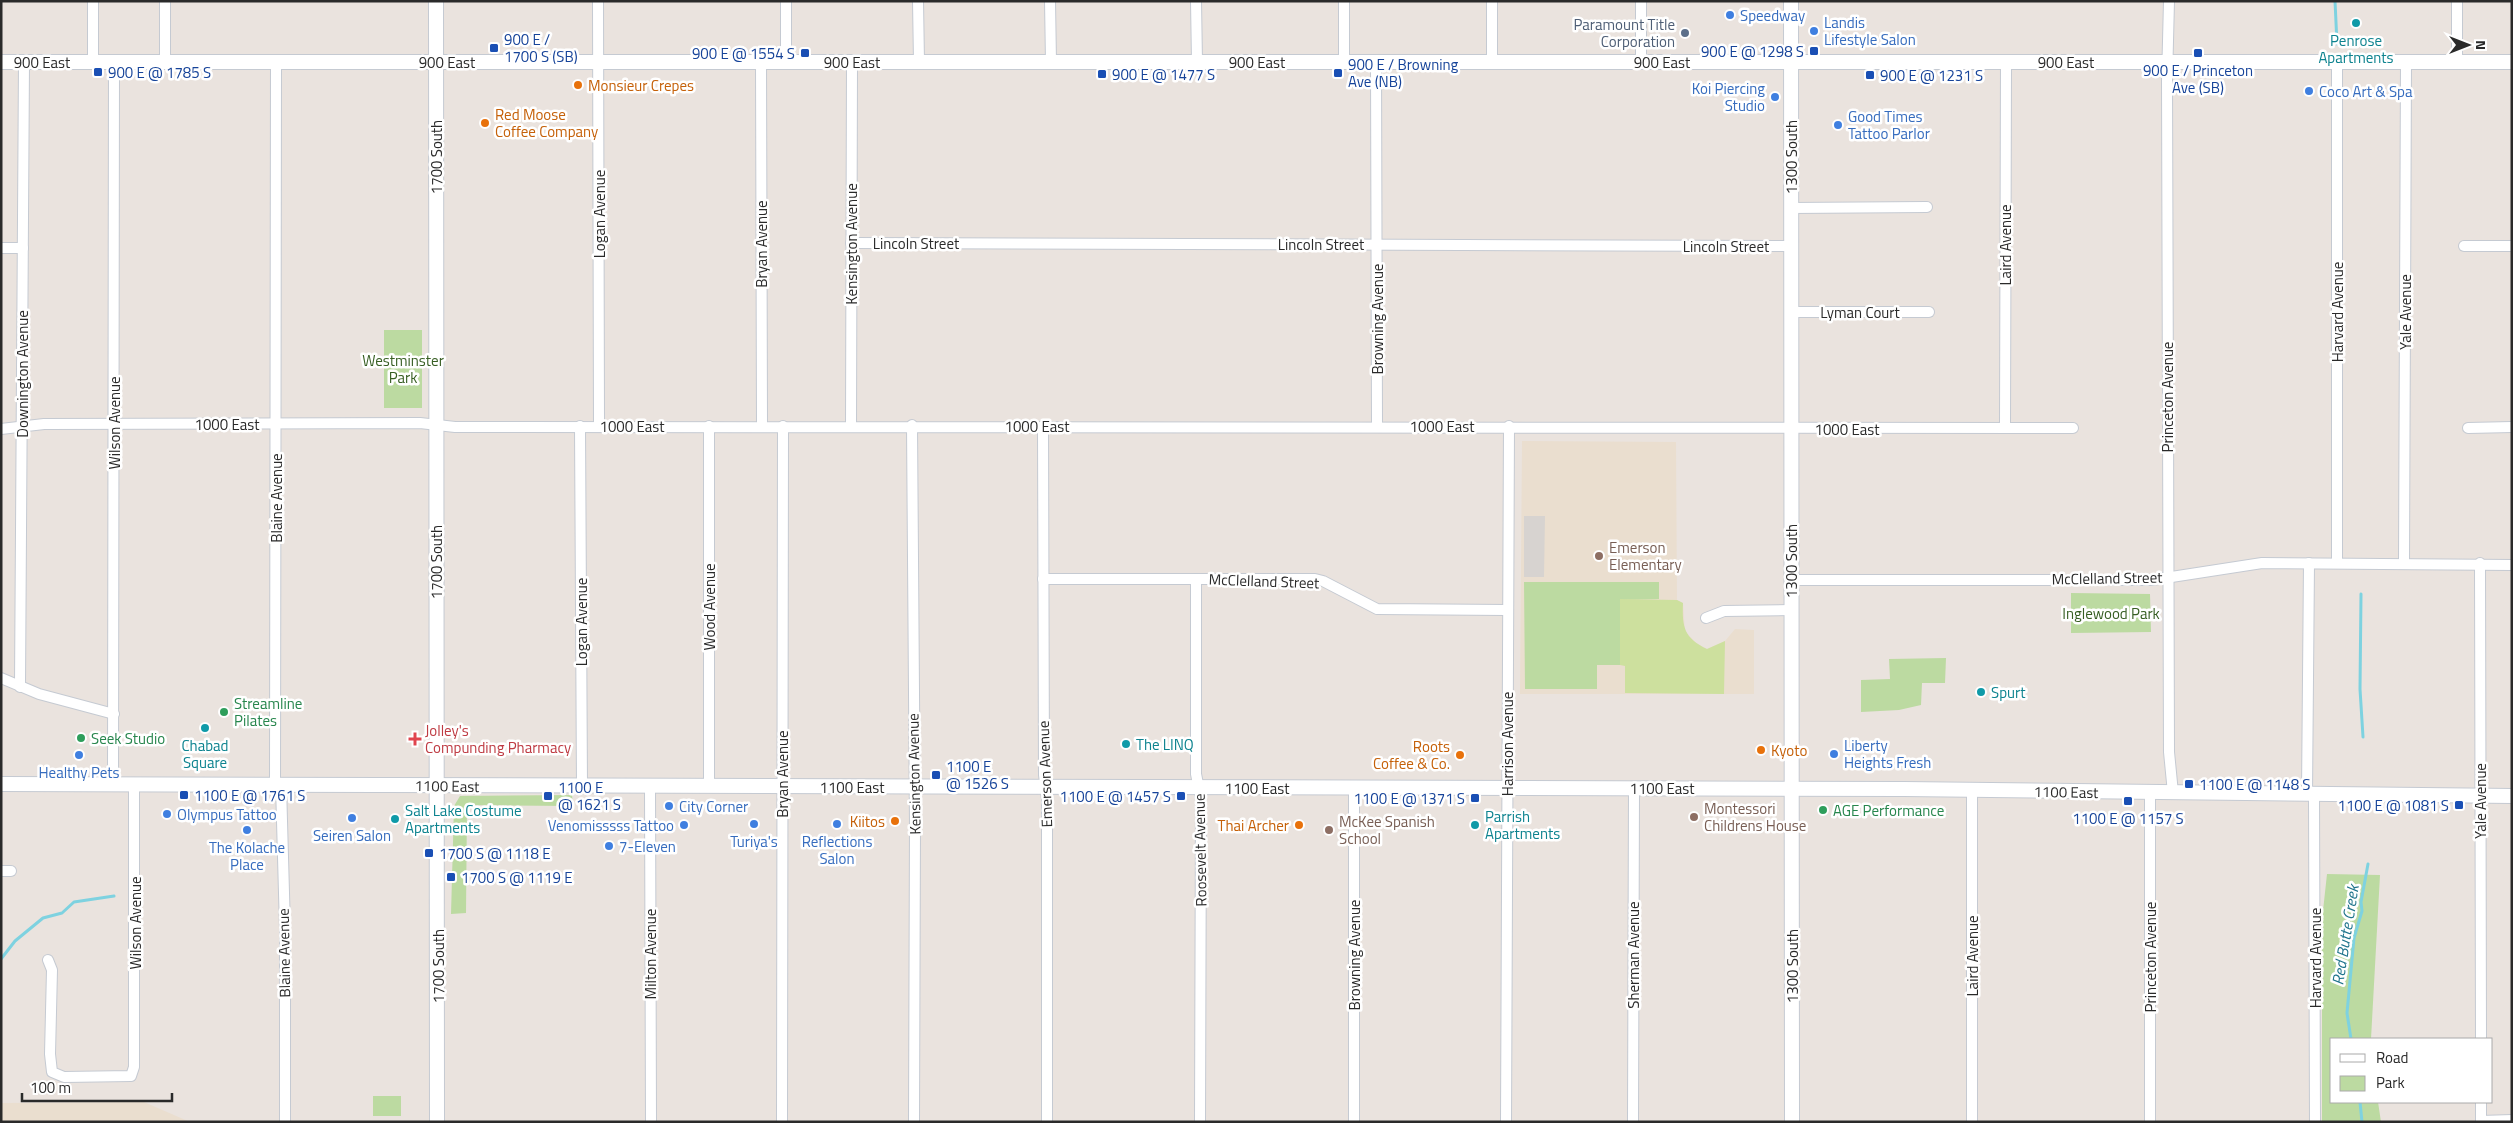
<svg xmlns="http://www.w3.org/2000/svg" width="2513" height="1123" font-family="'Titillium Web',sans-serif">
  <style>
    .education { fill: #eadecf }
    .green { fill: #bcdaa1 }
    .pitch { fill: #cde09e }
    .plaza { fill: #d7d3d0 }
    .lines { fill: none; stroke-linecap: round; stroke-linejoin: round }
    .stream { stroke: #7ed2e0; stroke-width: 3 }
    .street-casing { stroke: #c5cad2; stroke-width: 12 }
    .secondary-casing { stroke: #c5cad2; stroke-width: 16 }
    .street { stroke: #fff; stroke-width: 10 }
    .secondary { stroke: #fff; stroke-width: 14 }
    .shop-dot { fill: #3f7fe0; stroke: #fff; stroke-width: 2 }
    .culture-dot { fill: #0f9aa8; stroke: #fff; stroke-width: 2 }
    .service-dot { fill: #5c6f8a; stroke: #fff; stroke-width: 2 }
    .transit-dot { fill: #1a4fb4; stroke: #fff; stroke-width: 2 }
    .food-dot { fill: #e8710a; stroke: #fff; stroke-width: 2 }
    .education-dot { fill: #8d6e63; stroke: #fff; stroke-width: 2 }
    .leisure-dot { fill: #2e9e5b; stroke: #fff; stroke-width: 2 }
    .health-dot { fill: #e0444e; stroke: #fff; stroke-width: 2 }
    .labels { text-anchor: middle; dominant-baseline: central; stroke-width: 5; stroke-linejoin: round; paint-order: stroke }
    .shop-label { font-size: 15px; fill: #366cbe; stroke: #fff; text-anchor: start }
    .service-label { font-size: 15px; fill: #4e5e75; stroke: #fff; text-anchor: end }
    .transit-label { font-size: 15px; fill: #164399; stroke: #fff; text-anchor: start }
    .culture-label { font-size: 15px; fill: #0d838f; stroke: #fff; text-anchor: start }
    .street-label { font-size: 15px; fill: #2a2a2a; stroke: #fff }
    .food-label { font-size: 15px; fill: #c56008; stroke: #fff; text-anchor: start }
    .park-label { font-size: 15px; fill: #375e23; stroke: #fff }
    .education-label { font-size: 15px; fill: #785e54; stroke: #fff; text-anchor: start }
    .leisure-label { font-size: 15px; fill: #27864d; stroke: #fff; text-anchor: start }
    .health-label { font-size: 15px; fill: #be3a42; stroke: #fff; text-anchor: start }
    .water-label { font-size: 16px; font-style: italic; fill: #1e738b; stroke: #fff }
  </style>
  <rect width="100%" height="100%" fill="#eae3de"/>
  <g class="education">
    <path d="M 1522,441 L 1676,442 L 1677,600 L 1683,603 L 1685,631 L 1696,643 L 1707,649 L 1725,641 L 1735,629 L 1754,630 L 1754,694 L 1520,694 Z"/>
    <path d="M 144,1102 L 190,1122 L 1,1122 L 1,1103 Z"/>
  </g>
  <g class="green">
    <rect x="384" y="330" width="38" height="78"/>
    <path d="M 1524,582 L 1659,582 L 1659,599 L 1620,600 L 1620,665 L 1597,665 L 1597,689 L 1525,689 Z"/>
    <path d="M 2071,593 L 2150,594 L 2151,632 L 2071,633 Z"/>
    <path d="M 1946,658 L 1945,683 L 1922,683 L 1921,705 L 1899,710 L 1861,712 L 1861,680 L 1890,679 L 1889,659 Z"/>
    <path d="M 572,795 L 573,806 L 467,805 L 466,913 L 451,914 L 454,806 L 460,796 Z"/>
    <path d="M 2327,874 L 2380,875 L 2371,1039 L 2332,1039 L 2332,1102 L 2378,1102 L 2381,1122 L 2322,1122 L 2322,920 Z"/>
    <rect x="373" y="1096" width="28" height="20"/>
  </g>
  <path class="pitch" d="M 1620,599 L 1677,600 L 1683,603 C 1682,627 1684,638 1707,649 L 1725,641 L 1724,694 L 1625,693 L 1625,666 L 1620,665 Z"/>
  <path class="plaza" d="M 1524,516 L 1545,516 L 1544,577 L 1524,577 Z"/>
  <g class="lines">
    <g class="stream">
      <path d="M 2335,1 L 2337,44"/>
      <path d="M 2361,594 L 2360,689 L 2363,737"/>
      <path d="M 1,959 L 15,941 L 43,918 L 62,913 L 74,902 L 114,896"/>
      <path d="M 2351,1039 L 2347,1013 L 2354,938 L 2362,911 L 2361,902 L 2368,864"/>
      <path d="M 2360,1102 L 2362,1122"/>
    </g>
    <g class="street-casing">
      <g id="street">
        <path d="M 598,1 L 599,426"/>
        <path d="M 786,1 L 786,62"/>
        <path d="M 918,1 L 919,62"/>
        <path d="M 1050,1 L 1051,62"/>
        <path d="M 1196,1 L 1197,62"/>
        <path d="M 1344,1 L 1344,62"/>
        <path d="M 1492,1 L 1492,62"/>
        <path d="M 1641,1 L 1641,62"/>
        <path d="M 2169,1 L 2167,81 L 2169,752 L 2173,793"/>
        <path d="M 2457,1 L 2457,62"/>
        <path d="M 93,62 L 93,1"/>
        <path d="M 165,62 L 165,1"/>
        <path d="M 761,62 L 762,426"/>
        <path d="M 1376,62 L 1377,426"/>
        <path d="M 2337,62 L 2337,563"/>
        <path d="M 1791,208 L 1927,207"/>
        <path d="M 851,243 L 1791,246"/>
        <path d="M 2464,246 L 2512,246"/>
        <path d="M 1,248 L 23,248"/>
        <path d="M 1791,312 L 1929,312"/>
        <path d="M 912,425 L 915,825 L 914,1122"/>
        <path d="M 580,426 L 582,787"/>
        <path d="M 709,426 L 709,787"/>
        <path d="M 851,426 L 852,62"/>
        <path d="M 1043,426 L 1044,775 L 1047,799 L 1047,1122"/>
        <path d="M 2005,428 L 2006,62"/>
        <path d="M 2468,428 L 2512,427"/>
        <path d="M 1,429 L 44,424 L 420,423 L 455,427 L 2073,428"/>
        <path d="M 2404,563 L 2406,62"/>
        <path d="M 2480,563 L 2481,1039"/>
        <path d="M 1043,579 L 1315,579 L 1323,581 L 1377,609 L 1507,610"/>
        <path d="M 1196,579 L 1196,774 L 1201,799 L 1200,1122"/>
        <path d="M 1791,580 L 2152,580 L 2262,563 L 2512,565"/>
        <path d="M 1706,618 L 1724,611 L 1791,610"/>
        <path d="M 1,678 L 39,694 L 114,714"/>
        <path d="M 20,687 L 24,62"/>
        <path d="M 113,784 L 114,62"/>
        <path d="M 275,785 L 276,62"/>
        <path d="M 281,785 L 285,929 L 285,1122"/>
        <path d="M 650,787 L 651,1122"/>
        <path d="M 1972,790 L 1972,1122"/>
        <path d="M 2307,794 L 2309,563"/>
        <path d="M 2314,794 L 2315,1122"/>
        <path d="M 1,871 L 11,871"/>
        <path d="M 48,960 L 52,970 L 50,1054 L 52,1072 L 64,1077 L 131,1076 L 134,1067 L 134,784"/>
        <path d="M 2481,1102 L 2481,1122"/>
        <path d="M 2481,1121 L 2512,1120"/>
        <path d="M 782,1122 L 783,426"/>
        <path d="M 1354,1122 L 1354,788"/>
        <path d="M 1506,1122 L 1509,426"/>
        <path d="M 1633,1122 L 1634,788"/>
        <path d="M 2150,1122 L 2150,793"/>
      </g>
    </g>
    <g class="secondary-casing">
      <g id="secondary">
        <path d="M 436,1 L 437,1122"/>
        <path d="M 1791,1 L 1792,1122"/>
        <path d="M 1,62 L 2512,62"/>
        <path d="M 1,784 L 1904,789 L 2512,796"/>
      </g>
    </g>
    <use href="#street" class="street"/>
    <use href="#secondary" class="secondary"/>
  </g>
  <g class="shop-dot">
    <circle cx="1730" cy="15" r="5"/>
    <circle cx="1814" cy="31" r="5"/>
    <circle cx="2309" cy="91" r="5"/>
    <circle cx="1775" cy="97" r="5"/>
    <circle cx="1838" cy="125" r="5"/>
    <circle cx="1834" cy="754" r="5"/>
    <circle cx="79" cy="755" r="5"/>
    <circle cx="669" cy="806" r="5"/>
    <circle cx="167" cy="814" r="5"/>
    <circle cx="352" cy="818" r="5"/>
    <circle cx="754" cy="824" r="5"/>
    <circle cx="837" cy="824" r="5"/>
    <circle cx="684" cy="825" r="5"/>
    <circle cx="247" cy="830" r="5"/>
    <circle cx="609" cy="846" r="5"/>
  </g>
  <g class="culture-dot">
    <circle cx="2356" cy="23" r="5"/>
    <circle cx="1981" cy="692" r="5"/>
    <circle cx="205" cy="728" r="5"/>
    <circle cx="1126" cy="744" r="5"/>
    <circle cx="395" cy="819" r="5"/>
    <circle cx="1475" cy="825" r="5"/>
  </g>
  <circle class="service-dot" cx="1685" cy="33" r="5"/>
  <g class="transit-dot">
    <rect x="489" y="43" width="10" height="10" rx="2.5"/>
    <rect x="1809" y="46" width="10" height="10" rx="2.5"/>
    <rect x="800" y="48" width="10" height="10" rx="2.5"/>
    <rect x="2193" y="48" width="10" height="10" rx="2.5"/>
    <rect x="93" y="67" width="10" height="10" rx="2.5"/>
    <rect x="1333" y="68" width="10" height="10" rx="2.5"/>
    <rect x="1097" y="69" width="10" height="10" rx="2.5"/>
    <rect x="1865" y="70" width="10" height="10" rx="2.5"/>
    <rect x="931" y="770" width="10" height="10" rx="2.5"/>
    <rect x="2184" y="779" width="10" height="10" rx="2.5"/>
    <rect x="179" y="790" width="10" height="10" rx="2.5"/>
    <rect x="543" y="791" width="10" height="10" rx="2.5"/>
    <rect x="1176" y="791" width="10" height="10" rx="2.5"/>
    <rect x="1470" y="793" width="10" height="10" rx="2.5"/>
    <rect x="2123" y="796" width="10" height="10" rx="2.5"/>
    <rect x="2454" y="800" width="10" height="10" rx="2.5"/>
    <rect x="424" y="848" width="10" height="10" rx="2.5"/>
    <rect x="446" y="872" width="10" height="10" rx="2.5"/>
  </g>
  <g class="food-dot">
    <circle cx="578" cy="85" r="5"/>
    <circle cx="485" cy="123" r="5"/>
    <circle cx="1761" cy="750" r="5"/>
    <circle cx="1460" cy="755" r="5"/>
    <circle cx="895" cy="821" r="5"/>
    <circle cx="1299" cy="825" r="5"/>
  </g>
  <g class="education-dot">
    <circle cx="1599" cy="556" r="5"/>
    <circle cx="1694" cy="817" r="5"/>
    <circle cx="1329" cy="830" r="5"/>
  </g>
  <g class="leisure-dot">
    <circle cx="224" cy="712" r="5"/>
    <circle cx="81" cy="738" r="5"/>
    <circle cx="1823" cy="810" r="5"/>
  </g>
  <path class="health-dot" d="M412.5 731.5h5v5h5v5h-5v5h-5v-5h-5v-5h5z"/>
  <g class="labels">
    <g class="shop-label">
      <text x="1740" y="15">Speedway</text>
      <text x="1824" y="22">Landis<tspan x="1824" dy="17">Lifestyle Salon</tspan></text>
      <text x="1765" y="88" text-anchor="end">Koi Piercing<tspan x="1765" dy="17">Studio</tspan></text>
      <text x="2319" y="91">Coco Art &amp; Spa</text>
      <text x="1848" y="116">Good Times<tspan x="1848" dy="17">Tattoo Parlor</tspan></text>
      <text x="1844" y="745">Liberty<tspan x="1844" dy="17">Heights Fresh</tspan></text>
      <text x="79" y="772" text-anchor="middle">Healthy Pets</text>
      <text x="679" y="806">City Corner</text>
      <text x="177" y="814">Olympus Tattoo</text>
      <text x="674" y="825" text-anchor="end">Venomisssss Tattoo</text>
      <text x="352" y="835" text-anchor="middle">Seiren Salon</text>
      <text x="754" y="841" text-anchor="middle">Turiya's</text>
      <text x="837" y="841" text-anchor="middle">Reflections<tspan x="837" dy="17">Salon</tspan></text>
      <text x="619" y="846">7-Eleven</text>
      <text x="247" y="847" text-anchor="middle">The Kolache<tspan x="247" dy="17">Place</tspan></text>
    </g>
    <g class="service-label">
      <text x="1675" y="24">Paramount Title<tspan x="1675" dy="17">Corporation</tspan></text>
    </g>
    <g class="transit-label">
      <text x="504" y="39">900 E /<tspan x="504" dy="17">1700 S (SB)</tspan></text>
      <text x="1804" y="51" text-anchor="end">900 E @ 1298 S</text>
      <text x="795" y="53" text-anchor="end">900 E @ 1554 S</text>
      <text x="1348" y="64">900 E / Browning<tspan x="1348" dy="17">Ave (NB)</tspan></text>
      <text x="2198" y="70" text-anchor="middle">900 E / Princeton<tspan x="2198" dy="17">Ave (SB)</tspan></text>
      <text x="108" y="72">900 E @ 1785 S</text>
      <text x="1112" y="74">900 E @ 1477 S</text>
      <text x="1880" y="75">900 E @ 1231 S</text>
      <text x="946" y="766">1100 E<tspan x="946" dy="17">@ 1526 S</tspan></text>
      <text x="2199" y="784">1100 E @ 1148 S</text>
      <text x="558" y="787">1100 E<tspan x="558" dy="17">@ 1621 S</tspan></text>
      <text x="194" y="795">1100 E @ 1761 S</text>
      <text x="1171" y="796" text-anchor="end">1100 E @ 1457 S</text>
      <text x="1465" y="798" text-anchor="end">1100 E @ 1371 S</text>
      <text x="2449" y="805" text-anchor="end">1100 E @ 1081 S</text>
      <text x="2128" y="818" text-anchor="middle">1100 E @ 1157 S</text>
      <text x="439" y="853">1700 S @ 1118 E</text>
      <text x="461" y="877">1700 S @ 1119 E</text>
    </g>
    <g class="culture-label">
      <text x="2356" y="40" text-anchor="middle">Penrose<tspan x="2356" dy="17">Apartments</tspan></text>
      <text x="1991" y="692">Spurt</text>
      <text x="1136" y="744">The LINQ</text>
      <text x="205" y="745" text-anchor="middle">Chabad<tspan x="205" dy="17">Square</tspan></text>
      <text x="405" y="810">Salt Lake Costume<tspan x="405" dy="17">Apartments</tspan></text>
      <text x="1485" y="816">Parrish<tspan x="1485" dy="17">Apartments</tspan></text>
    </g>
    <g class="street-label">
      <text x="42" y="62">900 East</text>
      <text x="447" y="62">900 East</text>
      <text x="852" y="62">900 East</text>
      <text x="1257" y="62">900 East</text>
      <text x="1662" y="62">900 East</text>
      <text x="2066" y="62">900 East</text>
      <text transform="translate(436 157) rotate(-90)">1700 South</text>
      <text transform="translate(1791 157) rotate(-90)">1300 South</text>
      <text transform="translate(599 214) rotate(-90)">Logan Avenue</text>
      <text x="916" y="243">Lincoln Street</text>
      <text transform="translate(761 244) rotate(-90)">Bryan Avenue</text>
      <text transform="translate(851 244) rotate(-90)">Kensington Avenue</text>
      <text x="1321" y="244">Lincoln Street</text>
      <text transform="translate(2005 245) rotate(-90)">Laird Avenue</text>
      <text x="1726" y="246">Lincoln Street</text>
      <text x="1860" y="312">Lyman Court</text>
      <text transform="translate(2337 312) rotate(-90)">Harvard Avenue</text>
      <text transform="translate(2405 312) rotate(-90)">Yale Avenue</text>
      <text transform="translate(1377 319) rotate(-90)">Browning Avenue</text>
      <text transform="translate(22 374) rotate(-90)">Downington Avenue</text>
      <text transform="translate(2167 397) rotate(-90)">Princeton Avenue</text>
      <text transform="translate(114 423) rotate(-90)">Wilson Avenue</text>
      <text x="227" y="424">1000 East</text>
      <text x="632" y="426">1000 East</text>
      <text x="1037" y="426">1000 East</text>
      <text x="1442" y="426">1000 East</text>
      <text x="1847" y="429">1000 East</text>
      <text transform="translate(276 498) rotate(-90)">Blaine Avenue</text>
      <text transform="translate(1791 561) rotate(-90)">1300 South</text>
      <text transform="translate(436 562) rotate(-90)">1700 South</text>
      <text transform="translate(2107 578) rotate(-1)">McClelland Street</text>
      <text transform="translate(1264 581) rotate(2)">McClelland Street</text>
      <text transform="translate(709 607) rotate(-90)">Wood Avenue</text>
      <text transform="translate(581 622) rotate(-90)">Logan Avenue</text>
      <text transform="translate(1507 744) rotate(-90)">Harrison Avenue</text>
      <text transform="translate(782 774) rotate(-90)">Bryan Avenue</text>
      <text transform="translate(914 774) rotate(-91)">Kensington Avenue</text>
      <text transform="translate(1045 774) rotate(-92)">Emerson Avenue</text>
      <text transform="translate(447 786) rotate(1)">1100 East</text>
      <text x="852" y="787">1100 East</text>
      <text x="1257" y="788">1100 East</text>
      <text x="1662" y="788">1100 East</text>
      <text transform="translate(2066 792) rotate(1)">1100 East</text>
      <text transform="translate(2480 801) rotate(-90)">Yale Avenue</text>
      <text transform="translate(1200 850) rotate(-91)">Roosevelt Avenue</text>
      <text transform="translate(135 923) rotate(-90)">Wilson Avenue</text>
      <text transform="translate(284 953) rotate(-91)">Blaine Avenue</text>
      <text transform="translate(650 954) rotate(-90)">Milton Avenue</text>
      <text transform="translate(1354 955) rotate(-90)">Browning Avenue</text>
      <text transform="translate(1633 955) rotate(-90)">Sherman Avenue</text>
      <text transform="translate(1972 956) rotate(-90)">Laird Avenue</text>
      <text transform="translate(2150 957) rotate(-90)">Princeton Avenue</text>
      <text transform="translate(2315 958) rotate(-90)">Harvard Avenue</text>
      <text transform="translate(438 966) rotate(-90)">1700 South</text>
      <text transform="translate(1792 966) rotate(-90)">1300 South</text>
    </g>
    <g class="food-label">
      <text x="588" y="85">Monsieur Crepes</text>
      <text x="495" y="114">Red Moose<tspan x="495" dy="17">Coffee Company</tspan></text>
      <text x="1450" y="746" text-anchor="end">Roots<tspan x="1450" dy="17">Coffee &amp; Co.</tspan></text>
      <text x="1771" y="750">Kyoto</text>
      <text x="885" y="821" text-anchor="end">Kiitos</text>
      <text x="1289" y="825" text-anchor="end">Thai Archer</text>
    </g>
    <g class="park-label">
      <text x="403" y="360">Westminster<tspan x="403" dy="17">Park</tspan></text>
      <text x="2111" y="613">Inglewood Park</text>
    </g>
    <g class="education-label">
      <text x="1609" y="547">Emerson<tspan x="1609" dy="17">Elementary</tspan></text>
      <text x="1704" y="808">Montessori<tspan x="1704" dy="17">Childrens House</tspan></text>
      <text x="1339" y="821">McKee Spanish<tspan x="1339" dy="17">School</tspan></text>
    </g>
    <g class="leisure-label">
      <text x="234" y="703">Streamline<tspan x="234" dy="17">Pilates</tspan></text>
      <text x="91" y="738">Seek Studio</text>
      <text x="1833" y="810">AGE Performance</text>
    </g>
    <g class="health-label">
      <text x="425" y="730">Jolley's<tspan x="425" dy="17">Compunding Pharmacy</tspan></text>
    </g>
    <g class="water-label">
      <text transform="translate(2345 935) rotate(-81)">Red Butte Creek</text>
    </g>
  </g>
  <rect width="2513" height="1123" fill="none" stroke="#2a2a2a" stroke-width="5"/>
  <rect x="2330" y="1038" width="162" height="65" fill="#ffffff" stroke="#aaaaaa"/>
  <rect x="2340" y="1054" width="25" height="8" fill="#ffffff" stroke="#aaaaaa"/>
  <text x="2376" y="1063" font-size="15" fill="#2a2a2a">Road</text>
  <rect x="2340" y="1076" width="25" height="15" fill="#bcdaa1" stroke="#aaaaaa"/>
  <text x="2376" y="1088" font-size="15" fill="#2a2a2a">Park</text>
  <g transform="translate(2468 45) rotate(90)" stroke="#ffffff" stroke-width="4" paint-order="stroke">
  <path d="M0-4L9 19L0 12L-9 19Z" fill="#2a2a2a"/>
  <text y="-8" font-size="14" font-weight="bold" text-anchor="middle" fill="#2a2a2a">N</text>
  </g>
  <path d="M22 1093v8h150v-8" fill="none" stroke="#2a2a2a" stroke-width="2.5"/>
  <text x="30" y="1093" font-size="15" fill="#2a2a2a" stroke="#ffffff" stroke-width="4" paint-order="stroke">100 m</text>
</svg>
